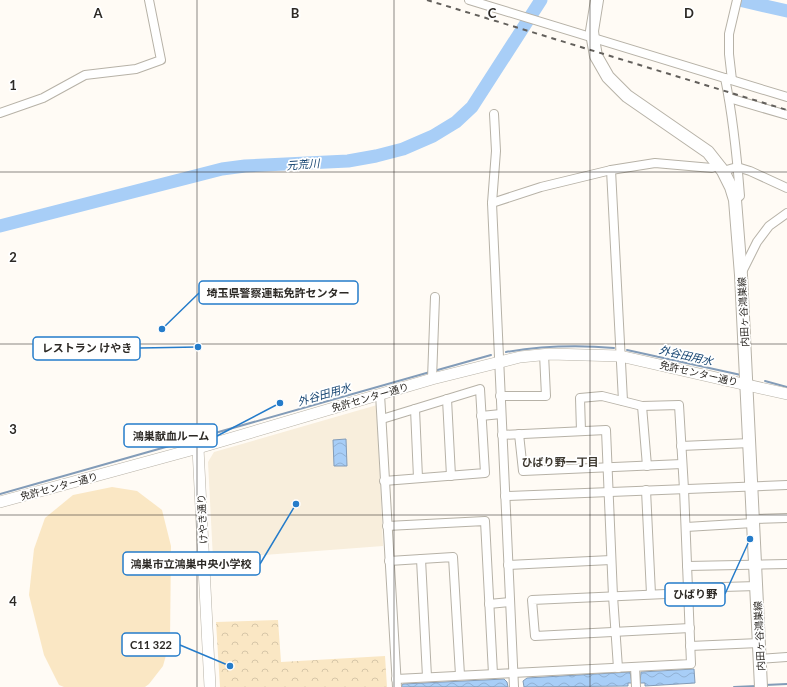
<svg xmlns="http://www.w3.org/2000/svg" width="787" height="687" font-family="Lato,'Noto Sans JP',sans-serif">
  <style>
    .built { fill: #f8eedc }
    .grass { fill: #fae7c4 }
    .park { fill: url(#park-crowns) }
    .water { fill: url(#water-waves); stroke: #839cb8 }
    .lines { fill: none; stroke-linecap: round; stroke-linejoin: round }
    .stream { stroke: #839cb8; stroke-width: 2 }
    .river { stroke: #a8cef7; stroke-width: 13 }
    .minor-casing { stroke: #b7b2a7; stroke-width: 10 }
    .tertiary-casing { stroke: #b7b2a7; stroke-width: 12 }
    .secondary-casing { stroke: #b7b2a7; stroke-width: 14 }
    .minor { stroke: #fff; stroke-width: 8 }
    .tertiary { stroke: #fff; stroke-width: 11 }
    .secondary { stroke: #fff; stroke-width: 12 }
    .rail { stroke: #63605c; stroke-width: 2; stroke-dasharray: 5 5; stroke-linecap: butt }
    .grid { fill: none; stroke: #2c2925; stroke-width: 1; stroke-opacity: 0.55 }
    .labels { text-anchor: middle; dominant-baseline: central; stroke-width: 3.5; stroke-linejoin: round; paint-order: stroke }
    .street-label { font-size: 10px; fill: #2c2925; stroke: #fff }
    .water-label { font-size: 11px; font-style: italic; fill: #194773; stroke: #fff }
    .neighbourhood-label { font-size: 11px; font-weight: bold; fill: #3c372e; stroke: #fff }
    .grid-label { font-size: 13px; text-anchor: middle; font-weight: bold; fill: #2c2925; stroke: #fff; stroke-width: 3.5; stroke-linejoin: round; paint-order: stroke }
    .leader { fill: none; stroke: #257cca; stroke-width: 1.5 }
    .callout-dot { fill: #257cca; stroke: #fff; stroke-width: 1.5 }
    .callout { fill: #fff; stroke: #257cca; stroke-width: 1.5 }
    .callout-label { font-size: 11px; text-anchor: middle; font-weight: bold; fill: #2c2925 }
  </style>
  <defs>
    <pattern id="park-crowns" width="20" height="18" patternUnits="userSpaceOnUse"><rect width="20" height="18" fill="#fae7c4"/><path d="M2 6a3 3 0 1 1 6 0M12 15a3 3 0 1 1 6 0" fill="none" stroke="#d6c6a8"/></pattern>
    <pattern id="water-waves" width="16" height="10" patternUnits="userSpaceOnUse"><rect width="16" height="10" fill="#a8cef7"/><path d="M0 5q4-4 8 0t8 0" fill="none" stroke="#91b1d4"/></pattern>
  </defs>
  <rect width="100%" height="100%" fill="#fffbf5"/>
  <path class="built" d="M 377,405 L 383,546 L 213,559 L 208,462 L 214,452 Z"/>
  <path class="grass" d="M 112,487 L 137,491 L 162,510 L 171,546 L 170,641 L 163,666 L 149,684 L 145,687 L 64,687 L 59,685 L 44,655 L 29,595 L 34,549 L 45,518 L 73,495 Z"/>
  <path class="park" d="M 278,620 L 281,662 L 385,656 L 387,687 L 220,687 L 216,622 Z"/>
  <g class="water">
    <path d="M 346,439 L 347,466 L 334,466 L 333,440 Z"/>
    <path d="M 694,669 L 695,683 L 645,686 L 645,683 L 640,683 L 641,672 Z"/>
    <path d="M 630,672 L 632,683 L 628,683 L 628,686 L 524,687 L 523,681 L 527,678 Z"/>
    <path d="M 504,679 L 507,682 L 508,687 L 401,687 L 403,684 Z"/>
  </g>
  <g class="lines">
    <g class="stream">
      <path d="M 627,350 L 741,375"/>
      <path d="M 506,352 C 542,346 578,345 614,348"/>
      <path d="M 434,371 L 491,355"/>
      <path d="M 765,381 L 787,387"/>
      <path d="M 0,494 L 430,372"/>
      <path d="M 765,685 L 787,684"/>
      <path d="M 734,687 L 757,686"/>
    </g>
    <g class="river">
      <path d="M 739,0 L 787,11"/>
      <path d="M 0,226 L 222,169 L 245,166 L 348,161 L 376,156 L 403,149 L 433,136 L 456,122 L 472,107 L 541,0"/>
    </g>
    <g class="minor-casing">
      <g id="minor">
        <path d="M 469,0 L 787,97"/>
        <path d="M 725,78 C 733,117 737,157 740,196 L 735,200"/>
        <path d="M 732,80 L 729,54 L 729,34 L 737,0"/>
        <path d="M 729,98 L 787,115"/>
        <path d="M 0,113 L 43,98 L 85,75 L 136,69 L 161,60 L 149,0"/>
        <path d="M 494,114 L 496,151 L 492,203 L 514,687"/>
        <path d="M 611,170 L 623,401"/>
        <path d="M 723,171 L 737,167 L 750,171 L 787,188"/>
        <path d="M 492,203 L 541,187 L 611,170 L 655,163 L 712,168 L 719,165"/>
        <path d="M 741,274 L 757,242 L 769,226 L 787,213"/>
        <path d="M 432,379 L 435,297"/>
        <path d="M 380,394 L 397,687"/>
        <path d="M 500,396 L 546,396 L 544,354"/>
        <path d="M 447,399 L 451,476"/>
        <path d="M 642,406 L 647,466"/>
        <path d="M 415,409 L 418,478"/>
        <path d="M 481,416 L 501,414"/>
        <path d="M 382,419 L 480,389 L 485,473 L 384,481"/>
        <path d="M 519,434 L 523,471 L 682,464"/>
        <path d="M 502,435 L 606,430 L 613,596 L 618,668"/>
        <path d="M 681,446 L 750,443"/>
        <path d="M 646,490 L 651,594"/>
        <path d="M 505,496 L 787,485"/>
        <path d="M 753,519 L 787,518"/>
        <path d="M 387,526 L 485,521 L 493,674"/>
        <path d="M 686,527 L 753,523"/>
        <path d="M 421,559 L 427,677"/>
        <path d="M 389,561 L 453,557 L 460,675"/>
        <path d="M 508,565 L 611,560"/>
        <path d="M 687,566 L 787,564"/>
        <path d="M 688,588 L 757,586"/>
        <path d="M 688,593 L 532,600 L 535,636 L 690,628"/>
        <path d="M 489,604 L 510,602"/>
        <path d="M 690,646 L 759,643"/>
        <path d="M 760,659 L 787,657"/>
        <path d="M 635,667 L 636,687"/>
        <path d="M 396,679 L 691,664 L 684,489 L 679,405 L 642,406 L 602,396 L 580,398 L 581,431"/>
      </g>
    </g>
    <g class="tertiary-casing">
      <g id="tertiary">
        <path d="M 198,448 L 210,687"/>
        <path d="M 0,502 L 198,448 L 432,379 L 520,357 L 550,354 L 620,356 L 787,394"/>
      </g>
    </g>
    <g class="secondary-casing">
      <path id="secondary" d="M 597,0 L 592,31 L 593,39 L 596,56 L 608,77 L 627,96 L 708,152 L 723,171 L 731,187 L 735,200 L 741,275 L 761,687"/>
    </g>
    <use href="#minor" class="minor"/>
    <use href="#tertiary" class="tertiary"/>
    <use href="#secondary" class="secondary"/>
    <path class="rail" d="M 427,0 L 787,110"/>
  </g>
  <path class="grid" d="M 197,0 L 197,687M 394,0 L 394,687M 590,0 L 590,687M 0,172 L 787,172M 0,344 L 787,344M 0,515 L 787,515"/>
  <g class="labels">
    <g class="street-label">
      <text transform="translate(743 312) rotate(-93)">内田ヶ谷鴻巣線</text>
      <text transform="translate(699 373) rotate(13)">免許センター通り</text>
      <text transform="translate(370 397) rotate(-16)">免許センター通り</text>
      <text transform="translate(59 486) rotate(-15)">免許センター通り</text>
      <text transform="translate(202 519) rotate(-93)">けやき通り</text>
      <text transform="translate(759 636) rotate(-93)">内田ヶ谷鴻巣線</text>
    </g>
    <g class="water-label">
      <text transform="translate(303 164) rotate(-4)">元荒川</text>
      <text transform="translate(686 355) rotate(13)">外谷田用水</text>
      <text transform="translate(324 394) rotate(-16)">外谷田用水</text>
    </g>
    <g class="neighbourhood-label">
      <text x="560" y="461">ひばり野一丁目</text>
    </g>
  </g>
  <g class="grid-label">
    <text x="98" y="18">A</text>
    <text x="295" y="18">B</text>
    <text x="492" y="18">C</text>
    <text x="689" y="18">D</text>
    <text x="13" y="90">1</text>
    <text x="13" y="262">2</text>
    <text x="13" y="434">3</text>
    <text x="13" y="606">4</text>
  </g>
  <path class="leader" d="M162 329L199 293M198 347L140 348M280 403L217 436M296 504L260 564M750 539L725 594M230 666L180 645"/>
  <g class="callout-dot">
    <circle cx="162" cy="329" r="4"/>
    <circle cx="198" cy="347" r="4"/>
    <circle cx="280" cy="403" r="4"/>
    <circle cx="296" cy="504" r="4"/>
    <circle cx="750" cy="539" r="4"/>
    <circle cx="230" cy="666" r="4"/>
  </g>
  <g class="callout">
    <rect x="199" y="281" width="159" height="23" rx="4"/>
    <rect x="33" y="337" width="107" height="23" rx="4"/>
    <rect x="124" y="424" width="93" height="23" rx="4"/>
    <rect x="123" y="552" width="137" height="23" rx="4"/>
    <rect x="665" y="583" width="60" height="23" rx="4"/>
    <rect x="122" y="633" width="58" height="23" rx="4"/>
  </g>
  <g class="callout-label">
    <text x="278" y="297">埼玉県警察運転免許センター</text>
    <text x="87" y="352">レストラン けやき</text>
    <text x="171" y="440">鴻巣献血ルーム</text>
    <text x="191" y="568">鴻巣市立鴻巣中央小学校</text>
    <text x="695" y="598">ひばり野</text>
    <text x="151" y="649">C11 322</text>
  </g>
</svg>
